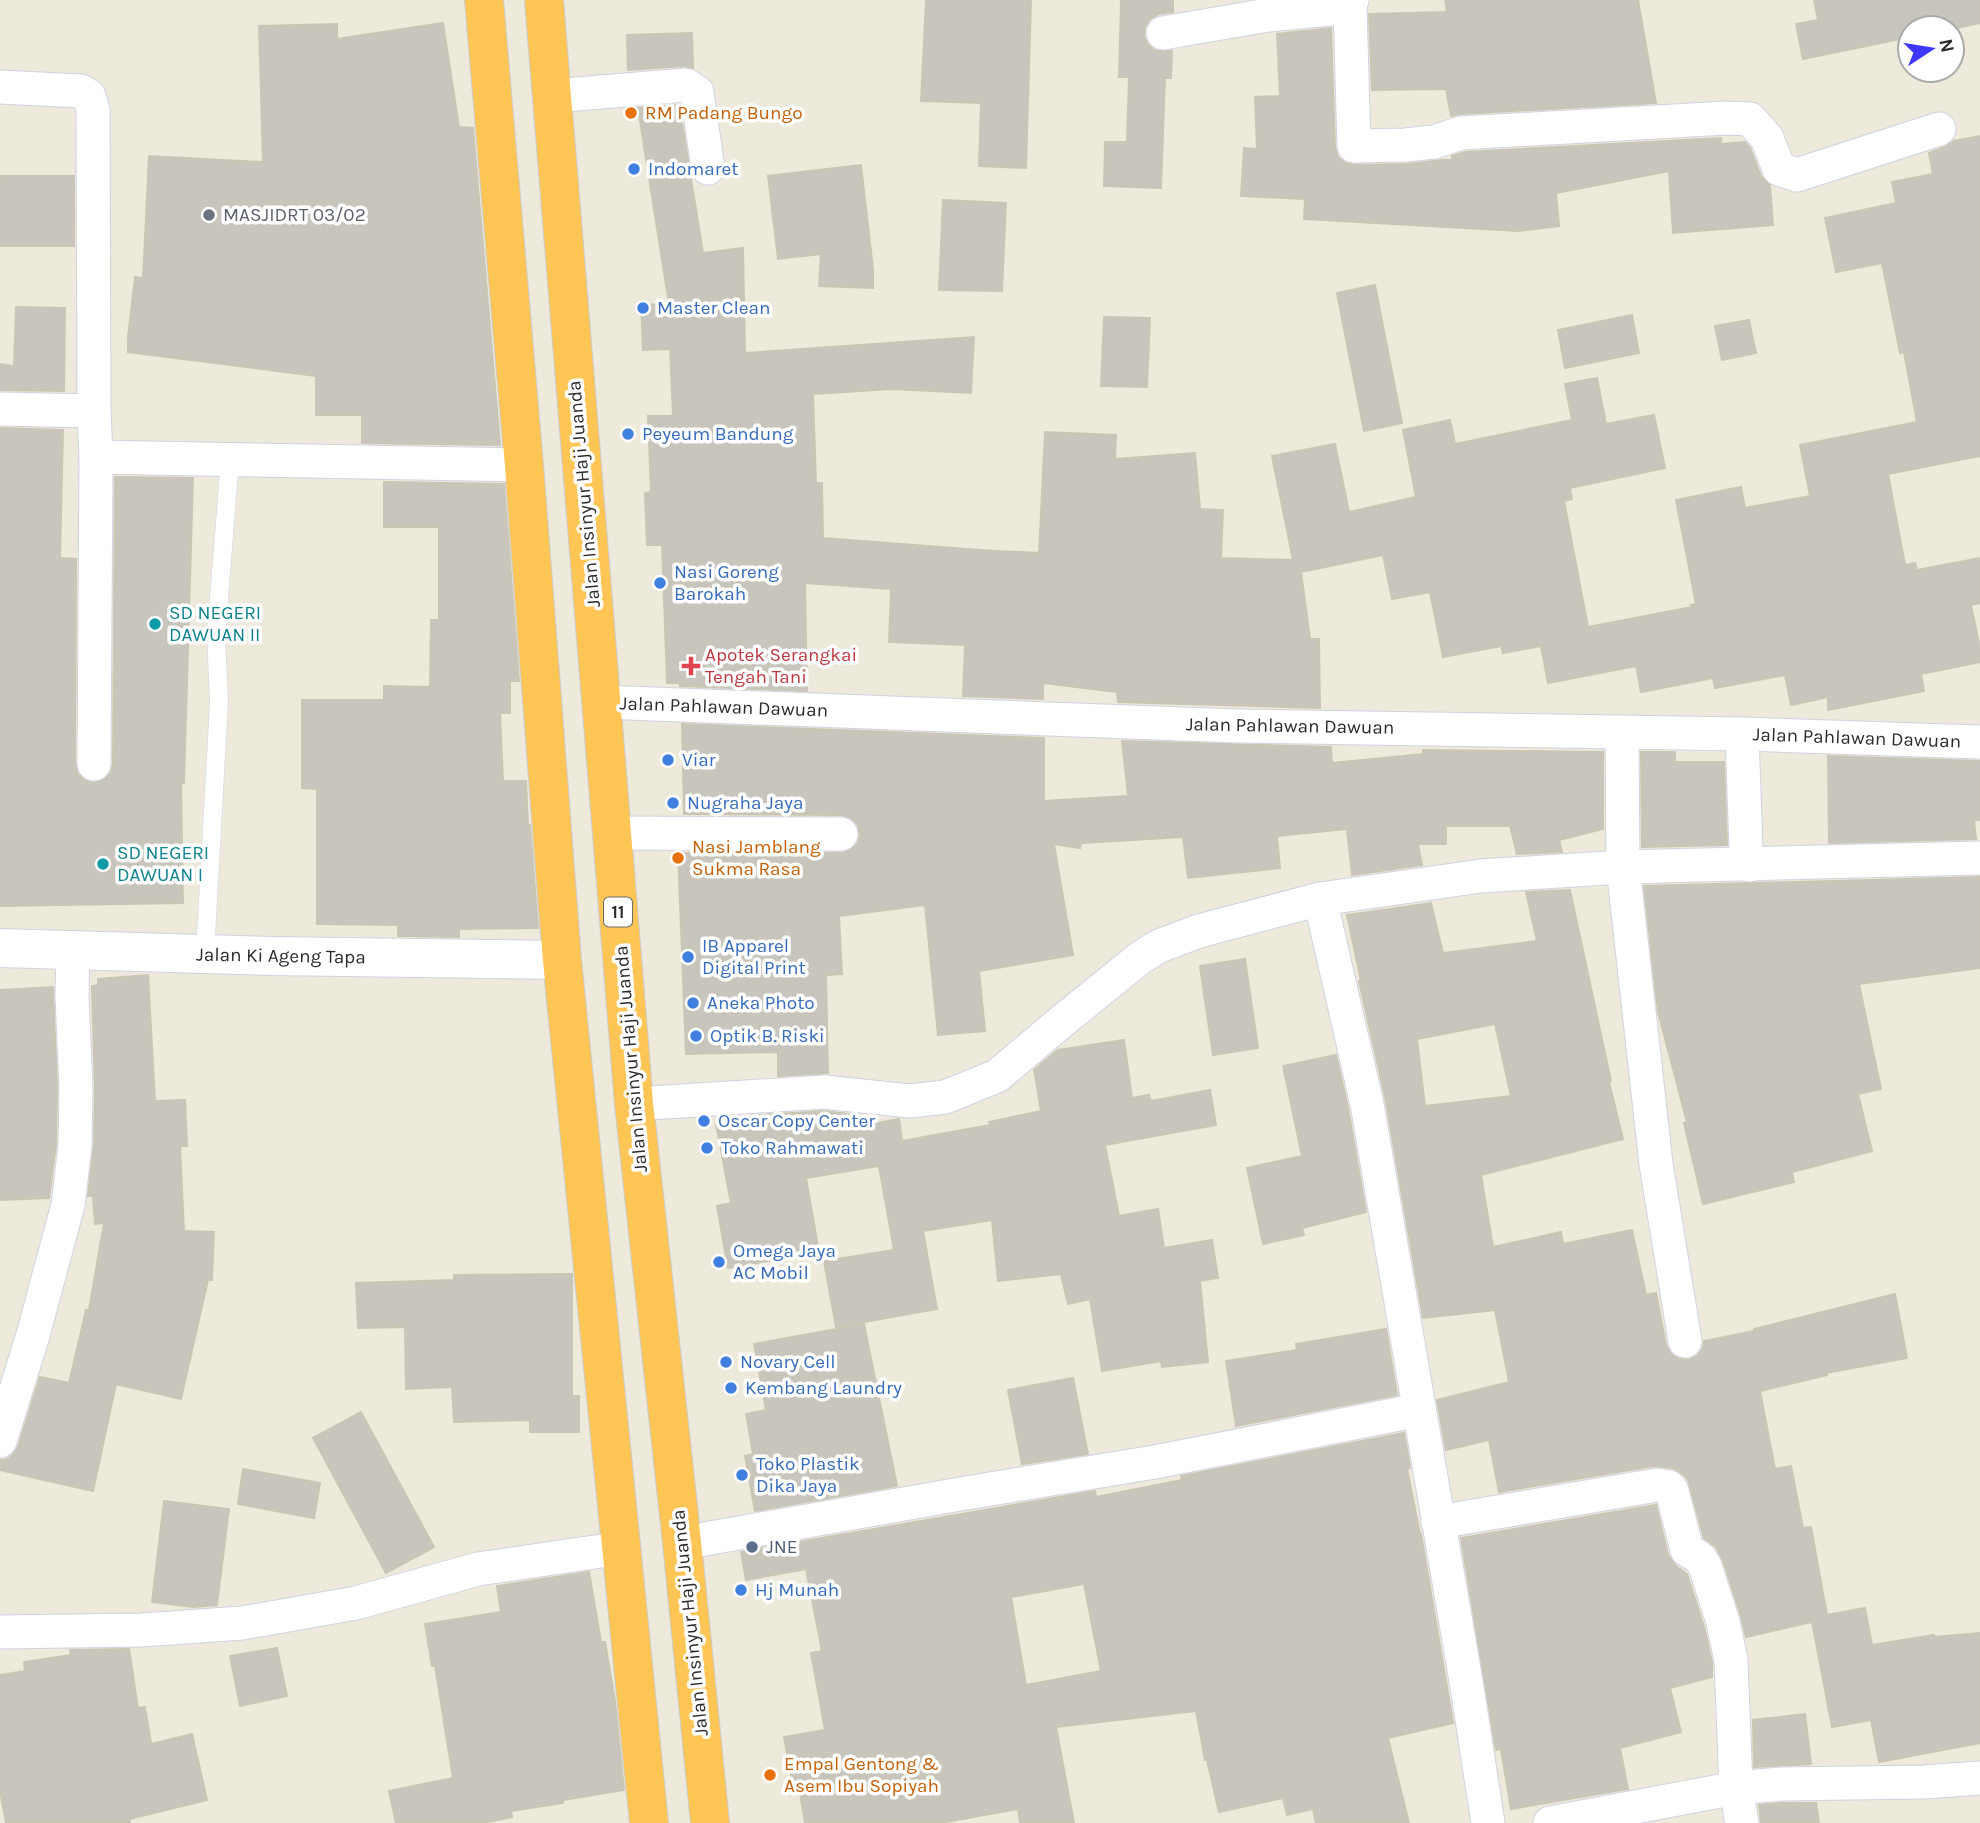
<svg xmlns="http://www.w3.org/2000/svg" width="1980" height="1823" font-family="Karla,sans-serif">
  <style>
    .building { fill: #c8c6bc; stroke: #c9c6b6; stroke-width: 2; fill-rule: evenodd }
    .lines { fill: none; stroke-linecap: round; stroke-linejoin: round }
    .lane-casing { stroke: #d2d1e4; stroke-width: 19 }
    .street-casing { stroke: #d2d1e4; stroke-width: 35 }
    .secondary-casing { stroke: #d2d1e4; stroke-width: 40 }
    .highway-casing { stroke: #ccc; stroke-width: 40 }
    .lane { stroke: #fff; stroke-width: 18 }
    .street { stroke: #fff; stroke-width: 33 }
    .secondary { stroke: #fff; stroke-width: 38 }
    .highway { stroke: #ffc555; stroke-width: 38 }
    .food-dot { fill: #e8710a; stroke: #fff; stroke-width: 2.5 }
    .shop-dot { fill: #3f7fe0; stroke: #fff; stroke-width: 2.5 }
    .worship-dot { fill: #6b7280; stroke: #fff; stroke-width: 2.5 }
    .culture-dot { fill: #0f9aa8; stroke: #fff; stroke-width: 2.5 }
    .health-dot { fill: #e0444e; stroke: #fff; stroke-width: 2.5 }
    .service-dot { fill: #5c6f8a; stroke: #fff; stroke-width: 2.5 }
    .labels { text-anchor: middle; dominant-baseline: central; stroke-width: 7; stroke-linejoin: round; paint-order: stroke }
    .shield { fill: #fff; stroke: #6b6b6b; stroke-width: 2 }
    .shield-label { font-size: 18px; font-weight: bold; fill: #2b2b2b }
    .food-label { font-size: 19px; fill: #c56008; stroke: #fff; text-anchor: start }
    .shop-label { font-size: 19px; fill: #366cbe; stroke: #fff; text-anchor: start }
    .worship-label { font-size: 19px; fill: #5b616d; stroke: #fff; text-anchor: start }
    .street-label { font-size: 19px; fill: #2b2b2b; stroke: #fff }
    .culture-label { font-size: 19px; fill: #0d838f; stroke: #fff; text-anchor: start }
    .health-label { font-size: 19px; fill: #be3a42; stroke: #fff; text-anchor: start }
    .service-label { font-size: 19px; fill: #4e5e75; stroke: #fff; text-anchor: start }
  </style>
  <rect width="100%" height="100%" fill="#edeadc"/>
  <g class="building">
    <path d="M 926,0 L 1031,0 L 1026,168 L 979,166 L 981,103 L 921,101 Z"/>
    <path d="M 1121,0 L 1173,0 L 1173,12 L 1159,14 L 1150,19 L 1145,27 L 1144,36 L 1148,45 L 1156,51 L 1172,51 L 1171,78 L 1165,78 L 1161,188 L 1104,186 L 1105,142 L 1127,142 L 1129,77 L 1119,77 Z"/>
    <path d="M 1445,0 L 1638,0 L 1656,103 L 1460,114 L 1451,116 L 1446,89 L 1372,90 L 1369,14 L 1447,12 Z"/>
    <path d="M 1814,0 L 1980,0 L 1980,23 L 1952,29 L 1910,28 L 1910,37 L 1803,59 L 1796,24 L 1818,20 Z"/>
    <path d="M 443,23 L 459,127 L 473,128 L 500,445 L 362,443 L 362,415 L 316,415 L 316,376 L 128,352 L 128,337 L 135,277 L 143,278 L 149,156 L 263,162 L 259,26 L 337,24 L 337,39 Z"/>
    <path d="M 1331,28 L 1335,147 L 1338,157 L 1345,163 L 1354,165 L 1407,164 L 1442,160 L 1452,160 L 1452,156 L 1465,152 L 1721,138 L 1721,144 L 1745,142 L 1750,148 L 1761,176 L 1770,185 L 1773,225 L 1673,233 L 1669,171 L 1556,193 L 1559,226 L 1518,231 L 1304,219 L 1305,199 L 1241,196 L 1244,148 L 1257,149 L 1255,97 L 1280,96 L 1277,34 Z"/>
    <path d="M 692,33 L 693,68 L 684,66 L 628,70 L 627,35 Z"/>
    <path d="M 679,105 L 703,253 L 743,248 L 745,353 L 974,337 L 971,393 L 892,389 L 813,394 L 816,483 L 822,483 L 823,538 L 980,550 L 1039,553 L 1045,432 L 1116,435 L 1115,459 L 1195,453 L 1200,509 L 1223,510 L 1221,558 L 1293,560 L 1272,456 L 1335,444 L 1349,512 L 1416,497 L 1403,430 L 1450,420 L 1455,444 L 1572,420 L 1565,384 L 1597,378 L 1606,424 L 1654,415 L 1665,468 L 1570,488 L 1572,499 L 1564,501 L 1588,627 L 1692,607 L 1691,605 L 1696,604 L 1676,500 L 1741,487 L 1745,508 L 1810,496 L 1800,445 L 1917,422 L 1904,352 L 1900,353 L 1882,263 L 1836,272 L 1825,218 L 1896,203 L 1892,182 L 1933,174 L 1929,153 L 1945,147 L 1954,141 L 1980,136 L 1980,456 L 1888,474 L 1905,565 L 1915,563 L 1917,570 L 1980,558 L 1980,603 L 1971,605 L 1980,648 L 1980,662 L 1921,674 L 1924,691 L 1828,710 L 1828,697 L 1791,705 L 1785,675 L 1715,688 L 1713,678 L 1641,692 L 1636,666 L 1548,683 L 1541,646 L 1503,653 L 1501,646 L 1443,657 L 1430,592 L 1392,599 L 1383,555 L 1301,572 L 1310,639 L 1319,639 L 1320,708 L 1118,702 L 1117,692 L 1043,683 L 1043,699 L 963,696 L 965,645 L 889,642 L 891,589 L 805,583 L 807,691 L 680,686 L 680,683 L 667,683 L 662,545 L 647,545 L 645,493 L 651,492 L 648,416 L 673,416 L 670,349 L 643,350 L 641,305 L 669,304 L 638,108 Z"/>
    <path d="M 861,165 L 873,269 L 873,288 L 819,286 L 821,254 L 778,259 L 768,176 Z"/>
    <rect x="0" y="176" width="74" height="70"/>
    <path d="M 943,200 L 1006,203 L 1002,291 L 939,290 Z"/>
    <path d="M 1375,285 L 1402,423 L 1364,431 L 1337,293 Z"/>
    <path d="M 16,307 L 65,308 L 64,391 L 0,390 L 0,364 L 14,366 Z"/>
    <path d="M 1632,315 L 1639,353 L 1565,368 L 1558,330 Z"/>
    <path d="M 1104,317 L 1150,318 L 1147,387 L 1101,386 Z"/>
    <path d="M 1749,320 L 1756,353 L 1722,360 L 1715,326 Z"/>
    <path d="M 0,428 L 63,430 L 60,558 L 76,559 L 75,764 L 78,774 L 84,780 L 93,783 L 104,780 L 111,773 L 113,764 L 115,477 L 193,478 L 184,783 L 181,783 L 183,903 L 0,906 Z"/>
    <path d="M 384,482 L 504,484 L 519,681 L 510,681 L 510,713 L 500,713 L 503,781 L 526,781 L 528,825 L 530,825 L 538,928 L 459,929 L 459,937 L 398,936 L 398,925 L 317,924 L 317,789 L 302,788 L 302,700 L 384,700 L 384,686 L 430,687 L 431,620 L 439,620 L 439,527 L 384,527 Z"/>
    <path d="M 682,724 L 1044,738 L 1044,801 L 1128,796 L 1122,741 L 1331,747 L 1332,763 L 1423,754 L 1423,750 L 1603,752 L 1603,829 L 1559,840 L 1562,852 L 1517,854 L 1510,826 L 1446,826 L 1446,844 L 1418,844 L 1422,865 L 1352,875 L 1347,829 L 1277,836 L 1280,868 L 1188,878 L 1183,837 L 1081,843 L 1080,848 L 1054,844 L 1073,955 L 979,971 L 985,1031 L 938,1035 L 925,905 L 839,916 L 842,974 L 826,975 L 828,1073 L 778,1076 L 778,1052 L 686,1054 L 678,853 L 842,853 L 851,850 L 858,843 L 860,835 L 858,825 L 851,818 L 841,815 L 684,814 Z"/>
    <path d="M 1641,752 L 1675,752 L 1675,762 L 1724,762 L 1727,845 L 1642,847 Z"/>
    <path d="M 1828,756 L 1980,761 L 1980,820 L 1974,820 L 1976,839 L 1829,843 Z"/>
    <path d="M 1980,877 L 1980,968 L 1859,984 L 1881,1089 L 1858,1094 L 1872,1151 L 1792,1172 L 1794,1182 L 1703,1204 L 1684,1123 L 1687,1122 L 1658,1012 L 1644,886 Z"/>
    <path d="M 1570,890 L 1611,1081 L 1609,1082 L 1623,1139 L 1481,1175 L 1493,1247 L 1561,1232 L 1563,1244 L 1632,1230 L 1646,1295 L 1656,1293 L 1666,1345 L 1671,1354 L 1679,1359 L 1689,1360 L 1697,1356 L 1703,1348 L 1704,1341 L 1754,1331 L 1754,1329 L 1895,1294 L 1907,1358 L 1826,1373 L 1827,1375 L 1760,1391 L 1775,1469 L 1791,1466 L 1803,1528 L 1811,1527 L 1827,1615 L 1865,1608 L 1872,1645 L 1934,1635 L 1934,1637 L 1980,1633 L 1980,1743 L 1879,1762 L 1871,1720 L 1832,1727 L 1812,1622 L 1746,1637 L 1741,1616 L 1723,1560 L 1716,1547 L 1704,1538 L 1688,1480 L 1684,1475 L 1673,1468 L 1654,1466 L 1499,1492 L 1489,1440 L 1446,1450 L 1437,1400 L 1509,1382 L 1495,1310 L 1423,1318 L 1386,1101 L 1359,981 L 1361,981 L 1347,915 L 1431,903 L 1443,953 L 1537,941 L 1526,892 ZM 1495,1024 L 1511,1096 L 1425,1106 L 1417,1039 Z"/>
    <path d="M 1245,959 L 1258,1048 L 1213,1055 L 1200,966 Z"/>
    <path d="M 148,975 L 155,1101 L 185,1100 L 187,1146 L 180,1146 L 184,1231 L 214,1232 L 212,1280 L 208,1280 L 181,1399 L 116,1384 L 93,1491 L 0,1470 L 0,1460 L 5,1460 L 12,1456 L 18,1447 L 40,1377 L 69,1383 L 86,1310 L 89,1310 L 104,1223 L 95,1224 L 93,1196 L 88,1196 L 94,1146 L 95,1088 L 92,986 L 98,985 L 98,979 Z"/>
    <path d="M 53,987 L 57,1088 L 56,1145 L 49,1198 L 0,1200 L 0,990 Z"/>
    <path d="M 1124,1040 L 1132,1098 L 1149,1095 L 1151,1101 L 1210,1090 L 1216,1125 L 1105,1145 L 1119,1216 L 1158,1209 L 1164,1248 L 1212,1240 L 1218,1278 L 1200,1281 L 1208,1362 L 1162,1367 L 1161,1361 L 1102,1371 L 1090,1299 L 1068,1304 L 1061,1274 L 998,1281 L 992,1220 L 923,1231 L 937,1309 L 836,1327 L 824,1261 L 894,1250 L 879,1166 L 806,1178 L 819,1252 L 728,1268 L 717,1206 L 731,1203 L 716,1124 L 762,1115 L 824,1111 L 855,1115 L 857,1127 L 899,1119 L 902,1141 L 990,1125 L 989,1122 L 1041,1111 L 1034,1070 L 1058,1050 Z"/>
    <path d="M 1336,1055 L 1348,1108 L 1366,1212 L 1302,1228 L 1304,1235 L 1263,1244 L 1247,1168 L 1302,1156 L 1283,1066 Z"/>
    <path d="M 572,1274 L 572,1396 L 579,1396 L 579,1432 L 530,1432 L 530,1420 L 454,1422 L 452,1387 L 406,1389 L 405,1327 L 358,1328 L 356,1283 L 454,1280 L 454,1275 Z"/>
    <path d="M 864,1324 L 897,1486 L 755,1511 L 745,1456 L 753,1454 L 746,1414 L 766,1410 L 754,1344 Z"/>
    <path d="M 1386,1329 L 1397,1395 L 1236,1426 L 1226,1361 L 1297,1350 L 1296,1344 Z"/>
    <path d="M 1073,1378 L 1088,1454 L 1022,1464 L 1008,1390 Z"/>
    <path d="M 361,1412 L 434,1547 L 386,1573 L 313,1438 Z"/>
    <path d="M 1404,1433 L 1410,1468 L 1407,1469 L 1420,1534 L 1421,1534 L 1453,1723 L 1388,1738 L 1409,1823 L 1316,1823 L 1313,1809 L 1287,1815 L 1283,1798 L 1219,1812 L 1207,1760 L 1205,1760 L 1196,1711 L 1056,1727 L 1074,1823 L 1020,1823 L 1018,1809 L 940,1823 L 805,1823 L 798,1781 L 792,1782 L 784,1737 L 825,1730 L 811,1653 L 822,1651 L 806,1569 L 746,1580 L 741,1552 L 1095,1491 L 1096,1497 L 1182,1480 L 1181,1476 ZM 1084,1584 L 1101,1671 L 1026,1685 L 1011,1597 Z"/>
    <path d="M 243,1469 L 320,1483 L 314,1518 L 238,1504 Z"/>
    <path d="M 164,1501 L 229,1509 L 217,1605 L 194,1607 L 152,1602 Z"/>
    <path d="M 1656,1505 L 1668,1555 L 1676,1566 L 1687,1574 L 1704,1627 L 1712,1662 L 1712,1677 L 1670,1688 L 1681,1732 L 1620,1748 L 1628,1789 L 1511,1809 L 1501,1749 L 1496,1750 L 1461,1538 Z"/>
    <path d="M 589,1572 L 601,1642 L 605,1642 L 615,1701 L 624,1790 L 563,1800 L 563,1803 L 511,1811 L 512,1817 L 483,1823 L 396,1823 L 389,1791 L 453,1778 L 435,1666 L 432,1666 L 425,1624 L 501,1612 L 497,1586 Z"/>
    <path d="M 277,1648 L 287,1696 L 240,1706 L 230,1656 Z"/>
    <path d="M 129,1649 L 138,1708 L 145,1707 L 151,1744 L 192,1734 L 207,1800 L 129,1819 L 130,1823 L 6,1823 L 0,1791 L 0,1675 L 25,1671 L 24,1662 L 71,1655 L 70,1650 Z"/>
    <path d="M 1805,1714 L 1811,1764 L 1754,1767 L 1753,1720 Z"/>
    <path d="M 1782,1803 L 1816,1803 L 1819,1823 L 1761,1823 L 1759,1805 Z"/>
  </g>
  <g class="lines">
    <g class="lane-casing">
      <path id="lane" d="M 205,955 L 219,702 L 216,635 L 230,460"/>
    </g>
    <g class="street-casing">
      <g id="street">
        <path d="M 1352,0 L 1350,7 L 1354,146 L 1405,145 L 1434,142 L 1461,133 L 1726,118 L 1750,119 L 1767,138 L 1779,169 L 1797,175 L 1939,129"/>
        <path d="M 1163,33 L 1268,15 L 1350,7"/>
        <path d="M 0,87 L 81,91 L 89,96 L 93,109 L 94,411 L 96,457 L 94,764"/>
        <path d="M 552,96 L 686,85 L 697,92 L 708,168"/>
        <path d="M 0,409 L 94,411"/>
        <path d="M 96,457 L 524,465"/>
        <path d="M 601,702 L 1236,726 L 1742,734 L 1980,742"/>
        <path d="M 1622,732 L 1623,867 L 1656,1164 L 1685,1341"/>
        <path d="M 1742,734 L 1746,849 L 1750,865"/>
        <path d="M 611,833 L 841,834"/>
        <path d="M 1320,899 L 1367,1104 L 1467,1687 L 1488,1823"/>
        <path d="M 634,1104 L 824,1092 L 910,1101 L 945,1097 L 997,1076 L 1061,1022 L 1140,958 L 1159,946 L 1199,931 L 1320,899 L 1481,876 L 1623,867 L 1980,858"/>
        <path d="M 0,1441 L 33,1335 L 68,1205 L 75,1146 L 76,1088 L 72,997 L 73,951"/>
        <path d="M 1438,1522 L 1657,1485 L 1669,1487 L 1672,1491 L 1687,1550 L 1700,1558 L 1705,1566 L 1723,1622 L 1731,1660 L 1736,1788 L 1742,1823"/>
        <path d="M 682,1543 L 966,1493 L 1155,1462 L 1419,1410"/>
        <path d="M 0,1632 L 142,1630 L 242,1623 L 356,1603 L 478,1569 L 622,1548"/>
        <path d="M 1550,1823 L 1736,1788 L 1781,1784 L 1923,1782 L 1980,1778"/>
      </g>
    </g>
    <g class="secondary-casing">
      <path id="secondary" d="M 0,948 L 271,956 L 562,960"/>
    </g>
    <g class="highway-casing">
      <g id="highway">
        <path d="M 484,0 L 524,465 L 562,960 L 649,1823"/>
        <path d="M 544,0 L 634,1104 L 682,1543 L 710,1823"/>
      </g>
    </g>
    <use href="#lane" class="lane"/>
    <use href="#street" class="street"/>
    <use href="#secondary" class="secondary"/>
    <use href="#highway" class="highway"/>
  </g>
  <g class="food-dot">
    <circle cx="631" cy="113" r="7"/>
    <circle cx="678" cy="858" r="7"/>
    <circle cx="770" cy="1775" r="7"/>
  </g>
  <g class="shop-dot">
    <circle cx="634" cy="169" r="7"/>
    <circle cx="643" cy="308" r="7"/>
    <circle cx="628" cy="434" r="7"/>
    <circle cx="660" cy="583" r="7"/>
    <circle cx="668" cy="760" r="7"/>
    <circle cx="673" cy="803" r="7"/>
    <circle cx="688" cy="957" r="7"/>
    <circle cx="693" cy="1003" r="7"/>
    <circle cx="696" cy="1036" r="7"/>
    <circle cx="704" cy="1121" r="7"/>
    <circle cx="707" cy="1148" r="7"/>
    <circle cx="719" cy="1262" r="7"/>
    <circle cx="726" cy="1362" r="7"/>
    <circle cx="731" cy="1388" r="7"/>
    <circle cx="742" cy="1475" r="7"/>
    <circle cx="741" cy="1590" r="7"/>
  </g>
  <circle class="worship-dot" cx="209" cy="215" r="7"/>
  <g class="culture-dot">
    <circle cx="155" cy="624" r="7"/>
    <circle cx="103" cy="864" r="7"/>
  </g>
  <path class="health-dot" d="M687.5 655.5h7v7h7v7h-7v7h-7v-7h-7v-7h7z"/>
  <circle class="service-dot" cx="752" cy="1547" r="7"/>
  <g class="labels">
    <rect class="shield" x="604" y="897.5" width="28" height="29" rx="5"/>
    <g class="shield-label">
      <text x="618" y="912">11</text>
    </g>
    <g class="food-label">
      <text x="645" y="113">RM Padang Bungo</text>
      <text x="692" y="847">Nasi Jamblang<tspan x="692" dy="22">Sukma Rasa</tspan></text>
      <text x="784" y="1764">Empal Gentong &amp;<tspan x="784" dy="22">Asem Ibu Sopiyah</tspan></text>
    </g>
    <g class="shop-label">
      <text x="648" y="169">Indomaret</text>
      <text x="657" y="308">Master Clean</text>
      <text x="642" y="434">Peyeum Bandung</text>
      <text x="674" y="572">Nasi Goreng<tspan x="674" dy="22">Barokah</tspan></text>
      <text x="682" y="760">Viar</text>
      <text x="687" y="803">Nugraha Jaya</text>
      <text x="702" y="946">IB Apparel<tspan x="702" dy="22">Digital Print</tspan></text>
      <text x="707" y="1003">Aneka Photo</text>
      <text x="710" y="1036">Optik B. Riski</text>
      <text x="718" y="1121">Oscar Copy Center</text>
      <text x="721" y="1148">Toko Rahmawati</text>
      <text x="733" y="1251">Omega Jaya<tspan x="733" dy="22">AC Mobil</tspan></text>
      <text x="740" y="1362">Novary Cell</text>
      <text x="745" y="1388">Kembang Laundry</text>
      <text x="756" y="1464">Toko Plastik<tspan x="756" dy="22">Dika Jaya</tspan></text>
      <text x="755" y="1590">Hj Munah</text>
    </g>
    <g class="worship-label">
      <text x="223" y="215">MASJIDRT 03/02</text>
    </g>
    <g class="street-label">
      <text transform="translate(584 494) rotate(-95)">Jalan Insinyur Haji Juanda</text>
      <text transform="translate(724 707) rotate(2)">Jalan Pahlawan Dawuan</text>
      <text transform="translate(1290 726) rotate(1)">Jalan Pahlawan Dawuan</text>
      <text transform="translate(1857 738) rotate(2)">Jalan Pahlawan Dawuan</text>
      <text transform="translate(281 956) rotate(1)">Jalan Ki Ageng Tapa</text>
      <text transform="translate(631 1059) rotate(-95)">Jalan Insinyur Haji Juanda</text>
      <text transform="translate(690 1623) rotate(-96)">Jalan Insinyur Haji Juanda</text>
    </g>
    <g class="culture-label">
      <text x="169" y="613">SD NEGERI<tspan x="169" dy="22">DAWUAN II</tspan></text>
      <text x="117" y="853">SD NEGERI<tspan x="117" dy="22">DAWUAN I</tspan></text>
    </g>
    <g class="health-label">
      <text x="705" y="655">Apotek Serangkai<tspan x="705" dy="22">Tengah Tani</tspan></text>
    </g>
    <g class="service-label">
      <text x="766" y="1547">JNE</text>
    </g>
  </g>
  <g transform="translate(1931 49) rotate(78)"><circle r="33" fill="#ffffff" stroke="#aaaaaa" stroke-width="2"/>
  <path d="M0-5L12 26L0 18L-12 26Z" fill="#3f37ff"/>
  <text y="-10" font-size="19" font-weight="bold" text-anchor="middle" fill="#2b2b2b">N</text>
  </g>
</svg>
